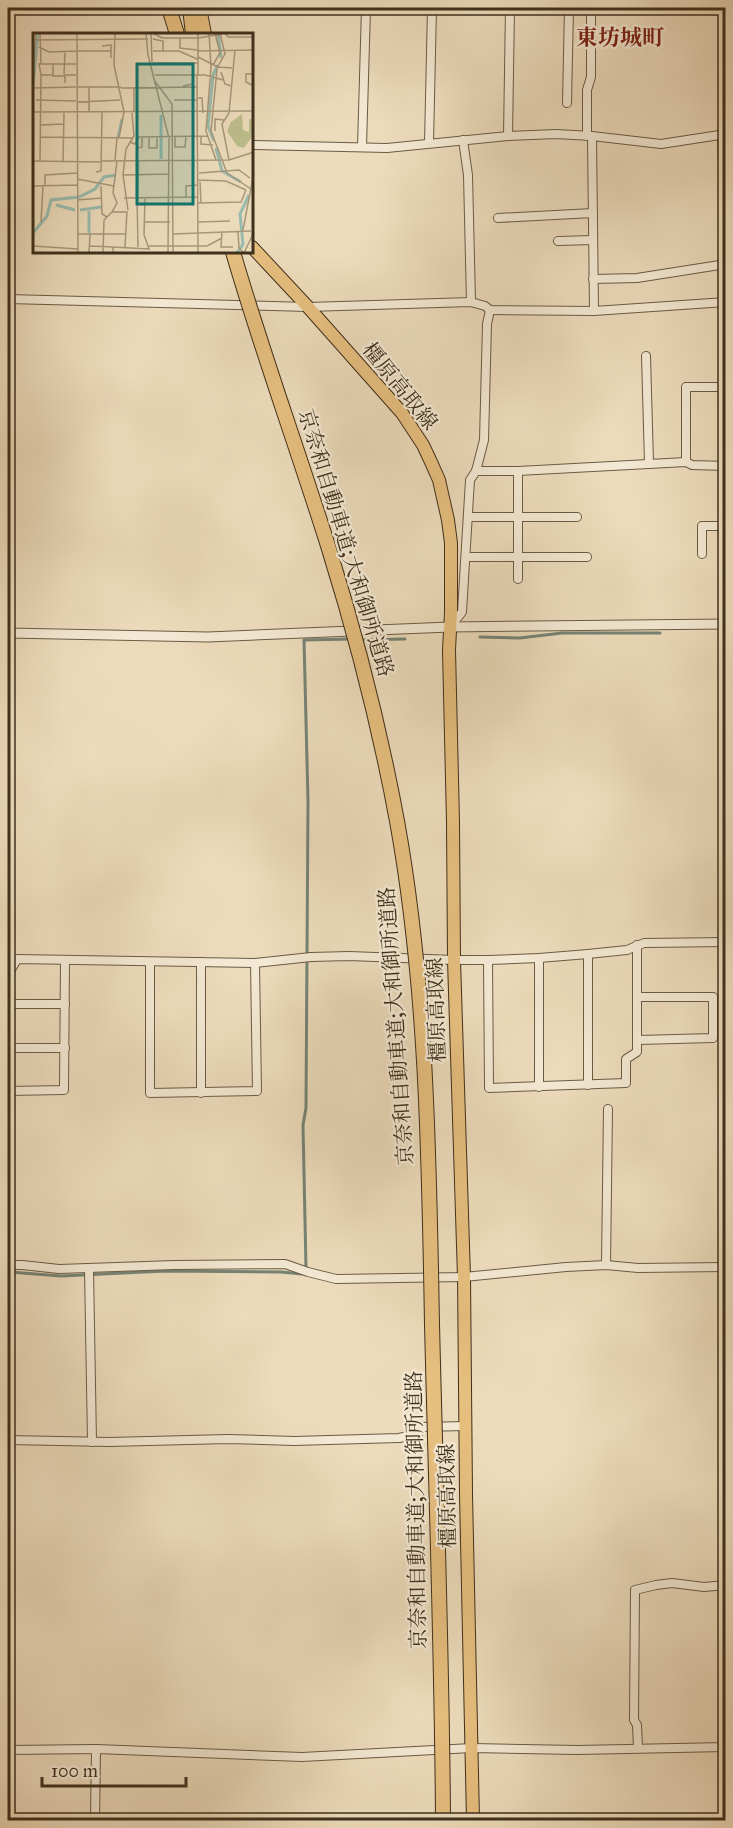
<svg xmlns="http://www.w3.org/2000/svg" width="733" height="1828" font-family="'IM FELL Great Primer','Noto Serif JP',serif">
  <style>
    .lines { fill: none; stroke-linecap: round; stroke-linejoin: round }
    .stream { stroke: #758374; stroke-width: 3 }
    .minor-casing { stroke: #6a5b44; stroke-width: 10 }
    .tertiary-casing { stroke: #6a5b44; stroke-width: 11 }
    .primary-casing { stroke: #3f301c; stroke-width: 14 }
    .motorway-casing { stroke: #3f301c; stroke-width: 16 }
    .minor { stroke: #f3e8d3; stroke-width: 8 }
    .tertiary { stroke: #f3e8d3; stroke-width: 9 }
    .primary { stroke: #e6be7e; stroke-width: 12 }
    .motorway { stroke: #e6be7e; stroke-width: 14 }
    .motorway-bridge-casing { stroke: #3f301c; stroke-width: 16; stroke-linecap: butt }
    .motorway-bridge { stroke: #e6be7e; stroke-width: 14 }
    .labels { text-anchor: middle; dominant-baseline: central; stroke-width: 4.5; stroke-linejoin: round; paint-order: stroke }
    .street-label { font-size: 21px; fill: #3f301c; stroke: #f3e8d3 }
    .neighbourhood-label { font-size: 22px; font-weight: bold; fill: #7a1f14; stroke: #f3e8d3 }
    .inset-river { fill: none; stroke: #99bbae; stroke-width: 3 }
    .inset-road { fill: none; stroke: #a7977b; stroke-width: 1.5 }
    .view { fill: #0f766e; fill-opacity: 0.15; stroke: #0f766e; stroke-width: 3 }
    .inset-edge { fill: none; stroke: #3f301c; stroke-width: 3 }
  </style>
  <rect width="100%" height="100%" fill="#ecdbbb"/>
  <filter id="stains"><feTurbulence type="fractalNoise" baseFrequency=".00333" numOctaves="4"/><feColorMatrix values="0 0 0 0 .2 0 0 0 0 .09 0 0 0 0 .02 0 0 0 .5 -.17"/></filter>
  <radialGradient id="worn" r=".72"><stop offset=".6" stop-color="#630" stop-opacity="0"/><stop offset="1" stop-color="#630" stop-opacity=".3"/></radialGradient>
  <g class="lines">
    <g class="stream">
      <path d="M 480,637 L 520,638 L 562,633 L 660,633"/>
      <path d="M 358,640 L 405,639"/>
      <path d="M 8,1274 L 10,1272 L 61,1276 L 165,1271 L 281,1272 L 302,1274 L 306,1268 L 303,1125 L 306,1108 L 308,801 L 304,640 L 352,639"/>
    </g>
    <g class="minor-casing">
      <g id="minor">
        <path d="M 567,103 L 569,8"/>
        <path d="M 722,134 L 726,254"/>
        <path d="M 508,136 L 510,8"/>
        <path d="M 587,136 L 587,90 L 591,77 L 591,8"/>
        <path d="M 592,136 L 594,311"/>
        <path d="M 463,140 L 468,175 L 471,302"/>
        <path d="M 429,143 L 432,8"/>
        <path d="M 252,145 L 387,148 L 508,136 L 556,134 L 592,136 L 661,144 L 726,134"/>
        <path d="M 362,147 L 366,8"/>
        <path d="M 498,218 L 593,213"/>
        <path d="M 558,241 L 593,240"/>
        <path d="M 593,279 L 637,278 L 726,264"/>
        <path d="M 8,299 L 308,307 L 471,302 L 485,306 L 490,310 L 594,311 L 726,302"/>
        <path d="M 646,356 L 649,463"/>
        <path d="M 686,462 L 686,387 L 726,387"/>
        <path d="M 476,471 L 518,471 L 686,462 L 692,465 L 726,466"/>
        <path d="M 469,517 L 577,517"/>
        <path d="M 702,554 L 702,526 L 726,526"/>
        <path d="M 466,557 L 587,557"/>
        <path d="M 518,579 L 518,471"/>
        <path d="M 451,626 L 462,612 L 470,480 L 476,471 L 484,440 L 487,324 L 490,310"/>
        <path d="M 588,954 L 588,1085"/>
        <path d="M 488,960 L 489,1088 L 626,1083 L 626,1059 L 637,1052 L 637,945"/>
        <path d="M 150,962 L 150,1093 L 257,1091 L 255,963"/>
        <path d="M 8,975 L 17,959 L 255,963 L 311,957 L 349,956 L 454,960 L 488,960 L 539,958 L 588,954 L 627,950 L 644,943 L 726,942"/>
        <path d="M 637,997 L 713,997 L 713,1038 L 638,1040"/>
        <path d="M 8,1004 L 65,1004"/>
        <path d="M 8,1048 L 65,1048"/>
        <path d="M 539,1087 L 539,958"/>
        <path d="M 8,1091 L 64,1090 L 65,961"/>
        <path d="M 201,1093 L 201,962"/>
        <path d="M 8,1265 L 22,1265 L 59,1269 L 174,1265 L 285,1264 L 308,1272 L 336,1279 L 464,1277 L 566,1267 L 606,1265 L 638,1268 L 726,1267"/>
        <path d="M 606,1265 L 608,1109"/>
        <path d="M 89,1269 L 92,1442"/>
        <path d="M 8,1440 L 109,1442 L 228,1439 L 294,1441 L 399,1438 L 418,1434 L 422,1427 L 465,1426"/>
        <path d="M 638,1748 L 637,1725 L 634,1720 L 635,1590 L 656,1585 L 672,1583 L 704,1587 L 726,1585"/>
        <path d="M 8,1750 L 96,1749 L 302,1757 L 472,1748 L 577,1750 L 726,1747"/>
        <path d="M 95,1820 L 96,1749"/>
      </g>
    </g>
    <g class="tertiary-casing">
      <path id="tertiary" d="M 8,633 L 208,637 L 450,627 L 726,624"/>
    </g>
    <g class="primary-casing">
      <g id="primary">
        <path d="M 200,8 L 205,34"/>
        <path d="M 252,247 L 308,307 L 402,413 L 423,445 L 431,462 L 439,480 L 448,520 L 451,543 L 451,612 L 449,650 L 453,822 L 454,960 L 464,1277 L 466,1494 L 473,1820"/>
      </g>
    </g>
    <g class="motorway-casing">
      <g id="motorway">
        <path d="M 169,8 L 177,34"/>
        <path d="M 190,8 L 193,34"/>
      </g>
    </g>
    <use href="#minor" class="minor"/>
    <use href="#tertiary" class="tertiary"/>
    <use href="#primary" class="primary"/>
    <use href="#motorway" class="motorway"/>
    <g class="motorway-bridge-casing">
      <path id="motorway-bridge" d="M 233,252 C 262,352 298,450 329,549 C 357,639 380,729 397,821 C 427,987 429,1156 432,1324 C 436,1489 442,1655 443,1820"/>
    </g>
    <use href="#motorway-bridge" class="motorway-bridge"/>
  </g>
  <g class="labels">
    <g class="street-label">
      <text transform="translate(400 386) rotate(51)">橿原高取線</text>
      <text transform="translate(346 543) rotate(73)">京奈和自動車道;大和御所道路</text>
      <text transform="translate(436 1010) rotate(-92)">橿原高取線</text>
      <text transform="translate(396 1026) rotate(-94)">京奈和自動車道;大和御所道路</text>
      <text transform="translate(447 1496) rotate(-91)">橿原高取線</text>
      <text transform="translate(416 1510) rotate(-91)">京奈和自動車道;大和御所道路</text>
    </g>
    <g class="neighbourhood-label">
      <text x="620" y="37">東坊城町</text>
    </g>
  </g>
  <g transform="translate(33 33)">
    <rect width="220" height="220" fill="#ecdbbb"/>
    <path d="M 209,81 L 210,97 L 216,99 L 216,86 L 220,86 L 220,102 L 211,115 L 204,113 L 194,98 L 198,89 Z" fill="#bdbe8c"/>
    <path class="inset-river" d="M 185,0 L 188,25M 0,52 L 5,0M 128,82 L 128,126M 85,105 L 89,86M 181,108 L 175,93 L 180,42 L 185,32M 183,115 L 189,138 L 208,149M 104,163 L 105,129M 23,172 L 42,177M 47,177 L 68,174M 0,200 L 14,183 L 18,167 L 46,164 L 62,156 L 71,144 L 83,142M 56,200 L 56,178M 204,220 L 210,211 L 207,181 L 216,162"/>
    <path class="inset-road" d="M 7,0 L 8,31M 44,0 L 45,220M 82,0 L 81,32 L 91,79 L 86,104M 113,0 L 115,22 L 136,105 L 135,220M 118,0 L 119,29M 120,0 L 129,5 L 165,5M 176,0 L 178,34 L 173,98 L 183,127M 192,0 L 195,4 L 221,4M 147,5 L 147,15 L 164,17M 165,5 L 189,1M 120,6 L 130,8 L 130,18M 0,7 L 115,6M 69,13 L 78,12 L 78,25M 6,14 L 16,19 L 44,18M 44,18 L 78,18M 120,18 L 146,18 L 164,26M 164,18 L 221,17M 165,24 L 185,34 L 199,35M 120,30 L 164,30M 20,31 L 20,43 L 32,43M 180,32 L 187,20 L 182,0M 0,35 L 3,0M 184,35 L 192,21 L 187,0M 184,36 L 178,98 L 194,140 L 221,158M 188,39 L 192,51 L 199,53M 31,41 L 32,18M 221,41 L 213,41 L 213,49 L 221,53M 20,42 L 8,42 L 6,31 L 43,31M 122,42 L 172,42 L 190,47M 164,42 L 165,220M 165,42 L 165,0M 121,47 L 139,71 L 140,220M 32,50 L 32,42 L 43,42M 150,53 L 160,51 L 160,42M 45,54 L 88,54M 0,55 L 43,54M 88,55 L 165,54M 101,55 L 101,79M 165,65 L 169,65 L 170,80M 3,67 L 43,68M 141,67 L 165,67M 45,69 L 87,67M 0,79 L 221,78M 56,79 L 56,54M 8,92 L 31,91M 182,98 L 182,86 L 191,87M 168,103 L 168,111 L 180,112M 8,104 L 100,105M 142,104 L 142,114 L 152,114 L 153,103M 116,105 L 116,115 L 124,115 L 124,105M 97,109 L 102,111 L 106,104 L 175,103M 104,111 L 104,115 L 109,114 L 109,105M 82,127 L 84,105M 196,127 L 189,91 L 196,80 L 202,17M 0,128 L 67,129M 7,128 L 8,42M 30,128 L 31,80M 68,128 L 196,127 L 221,119M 63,139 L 68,138 L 69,79M 166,140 L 206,137 L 217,145M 90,142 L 136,141M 44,146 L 81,153M 165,147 L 193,148 L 213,157M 167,149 L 168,170M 12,152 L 12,142 L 44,140M 0,153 L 44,152M 68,153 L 69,181 L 74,184M 91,165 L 165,164M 104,165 L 105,214M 153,165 L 153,153 L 165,152M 44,167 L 69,165M 165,170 L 208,169 L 213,157M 95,177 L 90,142 L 93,116 L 101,103 L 99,80M 79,179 L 84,170 L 80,160 L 84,128M 8,189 L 10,153M 112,189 L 137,189M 165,189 L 197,188M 210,197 L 221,139M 189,199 L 188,214 L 200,214M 205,199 L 206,215 L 210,219M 44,201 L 92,201M 140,201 L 218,198M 0,213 L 45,216M 57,213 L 80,214M 116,213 L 174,213 L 189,205M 92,214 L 94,178M 56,220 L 57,201M 70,220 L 71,187 L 79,179 L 93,179M 80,220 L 80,214 L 116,216 L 111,202 L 112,165M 211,220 L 221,199"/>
    <path class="view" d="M 104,31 L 160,31 L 160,171 L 104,171 Z"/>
    <rect width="220" height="220" class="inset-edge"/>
  </g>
  <rect width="733" height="1828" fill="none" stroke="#ecdbbb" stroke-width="30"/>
  <rect x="9" y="9" width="715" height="1810" fill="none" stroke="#3f301c" stroke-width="3"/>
  <rect x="15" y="15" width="703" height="1798" fill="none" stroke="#3f301c" stroke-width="1.5"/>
  <path d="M42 1777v9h144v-9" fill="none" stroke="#3f301c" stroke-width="3"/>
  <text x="51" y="1777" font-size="18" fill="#3f301c" stroke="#f3e8d3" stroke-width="4.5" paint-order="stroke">100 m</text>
  <rect width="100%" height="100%" filter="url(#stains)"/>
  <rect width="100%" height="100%" fill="url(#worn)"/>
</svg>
